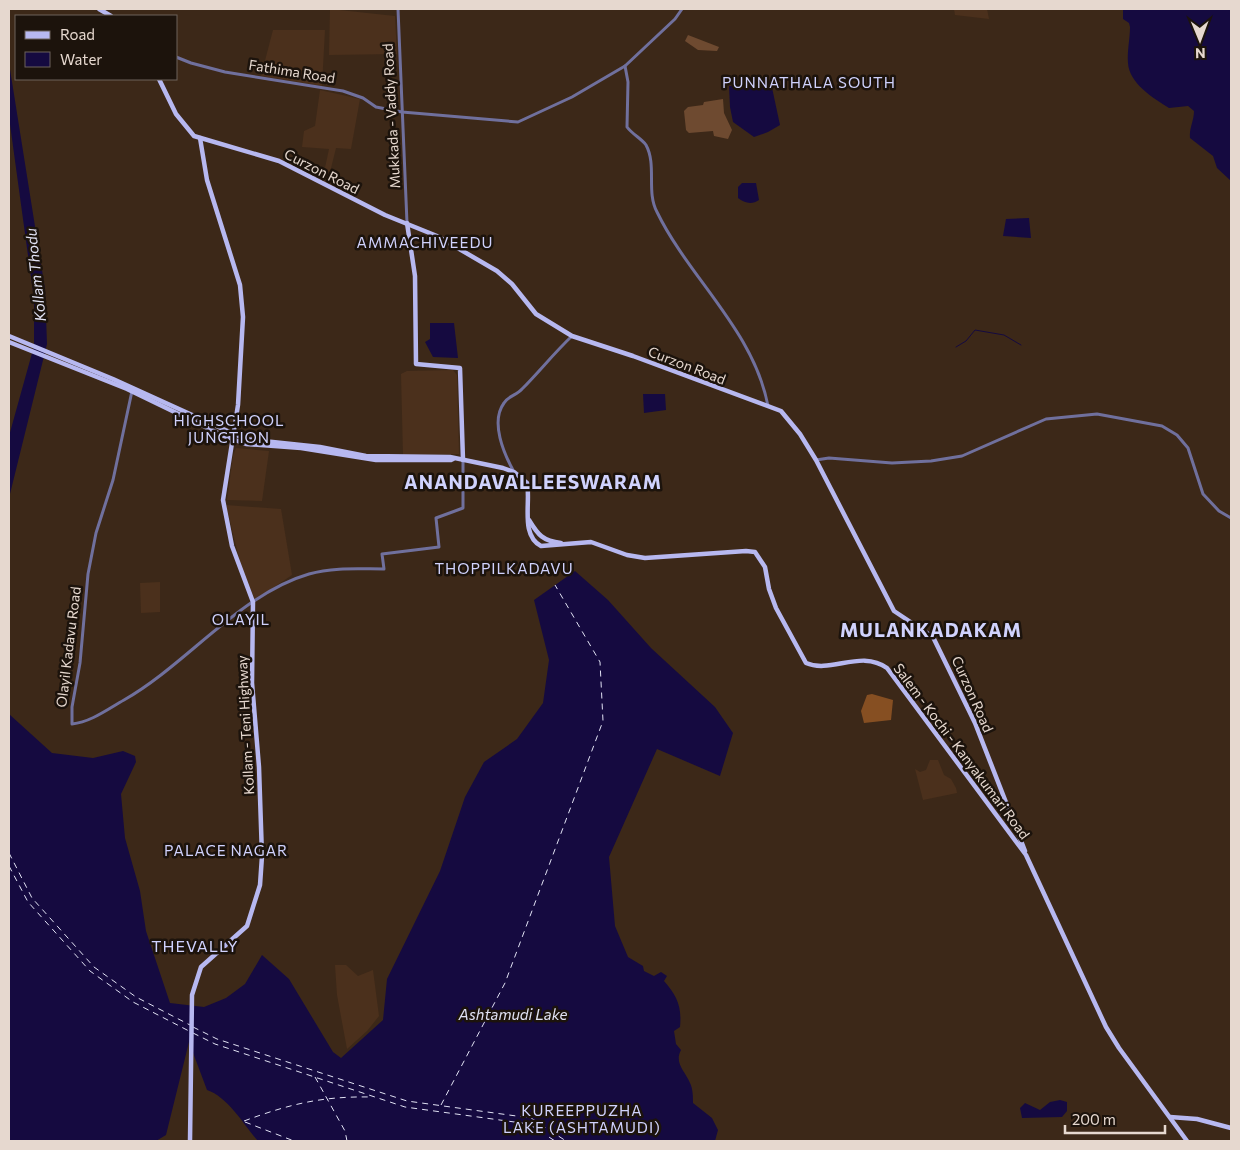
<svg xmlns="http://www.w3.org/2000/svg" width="1240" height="1150" font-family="Commissioner,sans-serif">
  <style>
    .built { fill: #4b301c }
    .green { fill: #6e4a30 }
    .forest { fill: #864f22 }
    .water { fill: #150a40 }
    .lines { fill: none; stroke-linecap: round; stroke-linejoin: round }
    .stream { stroke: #150a40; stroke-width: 1 }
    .ferry { stroke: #e1e2f4; stroke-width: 1; stroke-dasharray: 6 5; stroke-linecap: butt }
    .minor { stroke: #70709d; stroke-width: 3 }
    .major { stroke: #b7b8f0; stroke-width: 4.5 }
    .labels { text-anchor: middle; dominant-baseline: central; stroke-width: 5; stroke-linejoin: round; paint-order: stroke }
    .street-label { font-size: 14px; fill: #e6d8cf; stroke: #1c130c }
    .neighbourhood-label { font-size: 15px; letter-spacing: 1px; fill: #d0d2fd; stroke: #1c130c }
    .water-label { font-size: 15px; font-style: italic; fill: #e1e2f4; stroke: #1c130c }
    .quarter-label { font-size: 16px; letter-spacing: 1px; fill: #d0d2fd; stroke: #1c130c }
    .district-label { font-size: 19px; font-weight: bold; letter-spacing: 1px; fill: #d0d2fd; stroke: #1c130c }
  </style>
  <rect width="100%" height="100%" fill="#3c2818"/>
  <g class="built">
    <path d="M 330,9 L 395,16 L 397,54 L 329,55 Z"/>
    <path d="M 954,9 L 987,9 L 989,19 L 955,15 Z"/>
    <path d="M 273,30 L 325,30 L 322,86 L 261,76 Z"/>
    <path d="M 320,90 L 360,99 L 351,149 L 336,148 L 327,184 L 322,182 L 329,149 L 302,147 L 304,131 L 315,126 Z"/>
    <path d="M 453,370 L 457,375 L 459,454 L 403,455 L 401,374 L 407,371 Z"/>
    <path d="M 236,448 L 269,451 L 262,501 L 227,500 L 233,456 Z"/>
    <path d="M 226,505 L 281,509 L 292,575 L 255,600 L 241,566 Z"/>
    <path d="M 160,582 L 160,612 L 141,613 L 140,583 Z"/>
    <path d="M 930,760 L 938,760 L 944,775 L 951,779 L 956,788 L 957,793 L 923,800 L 915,769 L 920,772 L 926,770 Z"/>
    <path d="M 335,965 L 346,965 L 358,976 L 373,970 L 379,1016 L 367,1031 L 347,1049 L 337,995 Z"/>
  </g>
  <g class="green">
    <path d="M 688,35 L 719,47 L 717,51 L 698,50 L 685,41 Z"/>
    <path d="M 723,99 L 724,113 L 732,130 L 728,139 L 714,136 L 713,131 L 689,133 L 686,130 L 684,111 L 688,107 L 703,105 L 704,102 Z"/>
  </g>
  <path class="forest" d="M 872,694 L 893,700 L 891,720 L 864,723 L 861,711 L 867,695 Z"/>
  <g class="water">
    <path d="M 1123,9 L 1231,9 L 1231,181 L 1217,168 L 1213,156 L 1190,138 C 1189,128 1194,121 1194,111 L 1188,106 L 1169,108 C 1153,98 1129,83 1128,63 C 1127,51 1130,39 1130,27 L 1129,23 L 1123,19 Z"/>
    <path d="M 9,63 L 45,289 L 47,344 L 9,498 L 9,436 L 34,346 L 34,299 L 9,117 Z"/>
    <path d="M 771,83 L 780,125 L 768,132 L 754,137 L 733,122 L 730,107 L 729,86 Z"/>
    <path d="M 742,183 L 756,183 L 759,200 C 752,205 744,203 738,198 L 738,187 Z"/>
    <path d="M 1029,218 L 1031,238 L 1003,236 L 1006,219 Z"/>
    <path d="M 430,323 L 454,323 L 458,358 L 433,357 L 425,342 L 430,339 Z"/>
    <path d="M 643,394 L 665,394 L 666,410 L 644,413 Z"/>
    <path d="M 575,571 L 608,600 L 651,648 L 715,707 L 733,733 L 720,776 L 657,749 L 609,857 L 615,926 L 628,957 L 643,966 L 644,971 L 654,976 L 661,972 L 667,976 L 664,981 C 677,996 682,1006 680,1027 L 674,1031 L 676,1044 L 681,1050 C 674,1063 685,1071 690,1083 C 693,1089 693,1097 693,1103 L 712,1118 L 718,1130 L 715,1141 L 258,1141 C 244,1125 228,1097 207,1090 L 189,1042 L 166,1135 L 156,1141 L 9,1141 L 9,714 L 52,753 L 93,758 L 123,751 L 135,756 L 136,762 L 121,794 L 125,838 L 140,891 L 146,931 L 170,1003 L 204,1007 L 226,998 L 245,984 L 262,955 L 289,979 L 333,1052 L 341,1058 L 383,1020 L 387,979 L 440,871 L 465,797 L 484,762 L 517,739 L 543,703 L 549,660 L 534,600 Z"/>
    <path d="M 1060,1100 L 1067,1102 L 1067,1111 L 1062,1117 L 1022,1118 L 1020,1108 L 1025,1103 L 1040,1110 L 1050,1102 Z"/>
  </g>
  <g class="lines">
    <path class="stream" d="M 956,347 L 966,341 L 975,330 L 1004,335 L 1021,345"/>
    <g class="ferry">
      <path d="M 9,853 L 32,898 L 94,967 L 136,997 L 190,1025"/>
      <path d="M 9,866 L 28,902 L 90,971 L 133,1002 L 189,1031"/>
      <path d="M 193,1027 L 217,1039 L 407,1101 L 531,1118 L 566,1141"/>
      <path d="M 193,1033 L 215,1044 L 405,1107 L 529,1124 L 555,1141"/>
      <path d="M 315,1077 L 345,1131 L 347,1141"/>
      <path d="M 441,1105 L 505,983 L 603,721 L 600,662 L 555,585"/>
      <path d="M 244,1121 C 290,1104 322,1096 372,1097"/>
      <path d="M 245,1122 L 294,1141"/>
    </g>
    <g class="minor">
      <path d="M 398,9 L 407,223"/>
      <path d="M 176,57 L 191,63 L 225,72 L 343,91 L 363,98 L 376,107 L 402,112 L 518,122 L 572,97 L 625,66 L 675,19 L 682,9"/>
      <path d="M 625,66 L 628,82 L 627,127 C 632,134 642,139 646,145 C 657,165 646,192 657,212 C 689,278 754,331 768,406"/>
      <path d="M 132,391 L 113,480 L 96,533 L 88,574 L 80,663 L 72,707 L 72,724 C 91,722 108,709 124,700 C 186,665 240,594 309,574 C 333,567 359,569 384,569 L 382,554 L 439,547 L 436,518 L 463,508 L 463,460"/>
      <path d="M 816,460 L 829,458 L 892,463 L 931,461 L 962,456 L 1046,419 L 1097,414 L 1162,426 L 1177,435 L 1188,448 L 1203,494 L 1219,511 L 1231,518"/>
      <path d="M 514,472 C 504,454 490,422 504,403 C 508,396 517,395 522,389 C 539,372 554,353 572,336"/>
    </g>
    <g class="major">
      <path d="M 99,9 L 111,16"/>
      <path d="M 159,79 L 176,114 L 194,136 L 279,161 L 385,215 L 437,236 L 497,271 L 512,284 L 536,314 L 572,336 L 633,356 L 781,411 L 800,434 L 816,460 L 894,611 L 933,637 L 975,723 L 1025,851"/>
      <path d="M 407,223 L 415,276 L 416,364 L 460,368 L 463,460"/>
      <path d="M 9,336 L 113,379 L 245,439 L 320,447 L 366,456 L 450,457 L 503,468 L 514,472 L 527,483 C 531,502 520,535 541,546 L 591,542 L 627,555 L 645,558 L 746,551 L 755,552 L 765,567 L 769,589 L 776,608 L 806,663 C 831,674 861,649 887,668 L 1026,855 L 1106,1027 L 1119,1048 L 1187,1141"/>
      <path d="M 9,342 L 127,389 L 224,436 L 246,444 L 301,448 L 376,460 L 451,460 L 453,459"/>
      <path d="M 529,520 C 538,535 543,541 561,543"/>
      <path d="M 1170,1117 L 1197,1119 L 1231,1128"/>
      <path d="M 190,1141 L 192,995 L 201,967 L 247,926 L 260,885 L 262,856 L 259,767 L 252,683 L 253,602 L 232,546 L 223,500 L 238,405 L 243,317 L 240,285 L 207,180 L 200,138"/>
    </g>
  </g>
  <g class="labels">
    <g class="street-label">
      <text transform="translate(292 71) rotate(9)">Fathima Road</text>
      <text transform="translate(391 116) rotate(-93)">Mukkada - Vaddy Road</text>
      <text transform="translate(322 171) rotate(27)">Curzon Road</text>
      <text transform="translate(687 365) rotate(21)">Curzon Road</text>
      <text transform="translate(68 647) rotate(-83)">Olayil Kadavu Road</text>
      <text transform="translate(973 694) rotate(66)">Curzon Road</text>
      <text transform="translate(245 725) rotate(-93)">Kollam - Teni Highway</text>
      <text transform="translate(962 751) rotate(53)">Salem - Kochi - Kanyakumari Road</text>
    </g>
    <g class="neighbourhood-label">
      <text x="809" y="82">PUNNATHALA SOUTH</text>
      <text x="425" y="242">AMMACHIVEEDU</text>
      <text x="229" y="420">HIGHSCHOOL<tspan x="229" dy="17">JUNCTION</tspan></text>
      <text x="504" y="568">THOPPILKADAVU</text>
      <text x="241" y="619">OLAYIL</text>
      <text x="226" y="850">PALACE NAGAR</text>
      <text x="582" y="1110">KUREEPPUZHA<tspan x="582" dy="17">LAKE (ASHTAMUDI)</tspan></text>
    </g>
    <g class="water-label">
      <text transform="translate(35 275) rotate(-96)">Kollam Thodu</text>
      <text x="513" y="1014">Ashtamudi Lake</text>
    </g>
    <g class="quarter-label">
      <text x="195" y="945">THEVALLY</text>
    </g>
    <g class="district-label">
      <text x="533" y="481">ANANDAVALLEESWARAM</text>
      <text x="931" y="629">MULANKADAKAM</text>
    </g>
  </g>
  <rect width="1240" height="1150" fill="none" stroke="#e6d8cf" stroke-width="20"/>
  <rect x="15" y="15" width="162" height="65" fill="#1c130c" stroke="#6d625a"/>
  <rect x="25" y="31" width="25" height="8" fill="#b7b8f0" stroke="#6d625a"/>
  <text x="60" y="40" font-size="15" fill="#e6d8cf">Road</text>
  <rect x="25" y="52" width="25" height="15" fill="#150a40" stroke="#6d625a"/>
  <text x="60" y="65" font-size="15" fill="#e6d8cf">Water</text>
  <g transform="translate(1200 40) rotate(179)" stroke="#1c130c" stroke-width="4" paint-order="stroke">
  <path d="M0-4L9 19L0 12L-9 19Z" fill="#e6d8cf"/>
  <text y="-8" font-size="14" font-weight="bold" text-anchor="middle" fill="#e6d8cf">N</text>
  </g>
  <path d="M1065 1125v8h100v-8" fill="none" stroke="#e6d8cf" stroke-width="2.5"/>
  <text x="1072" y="1125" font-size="15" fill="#e6d8cf" stroke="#1c130c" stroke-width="4" paint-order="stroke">200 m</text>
</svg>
